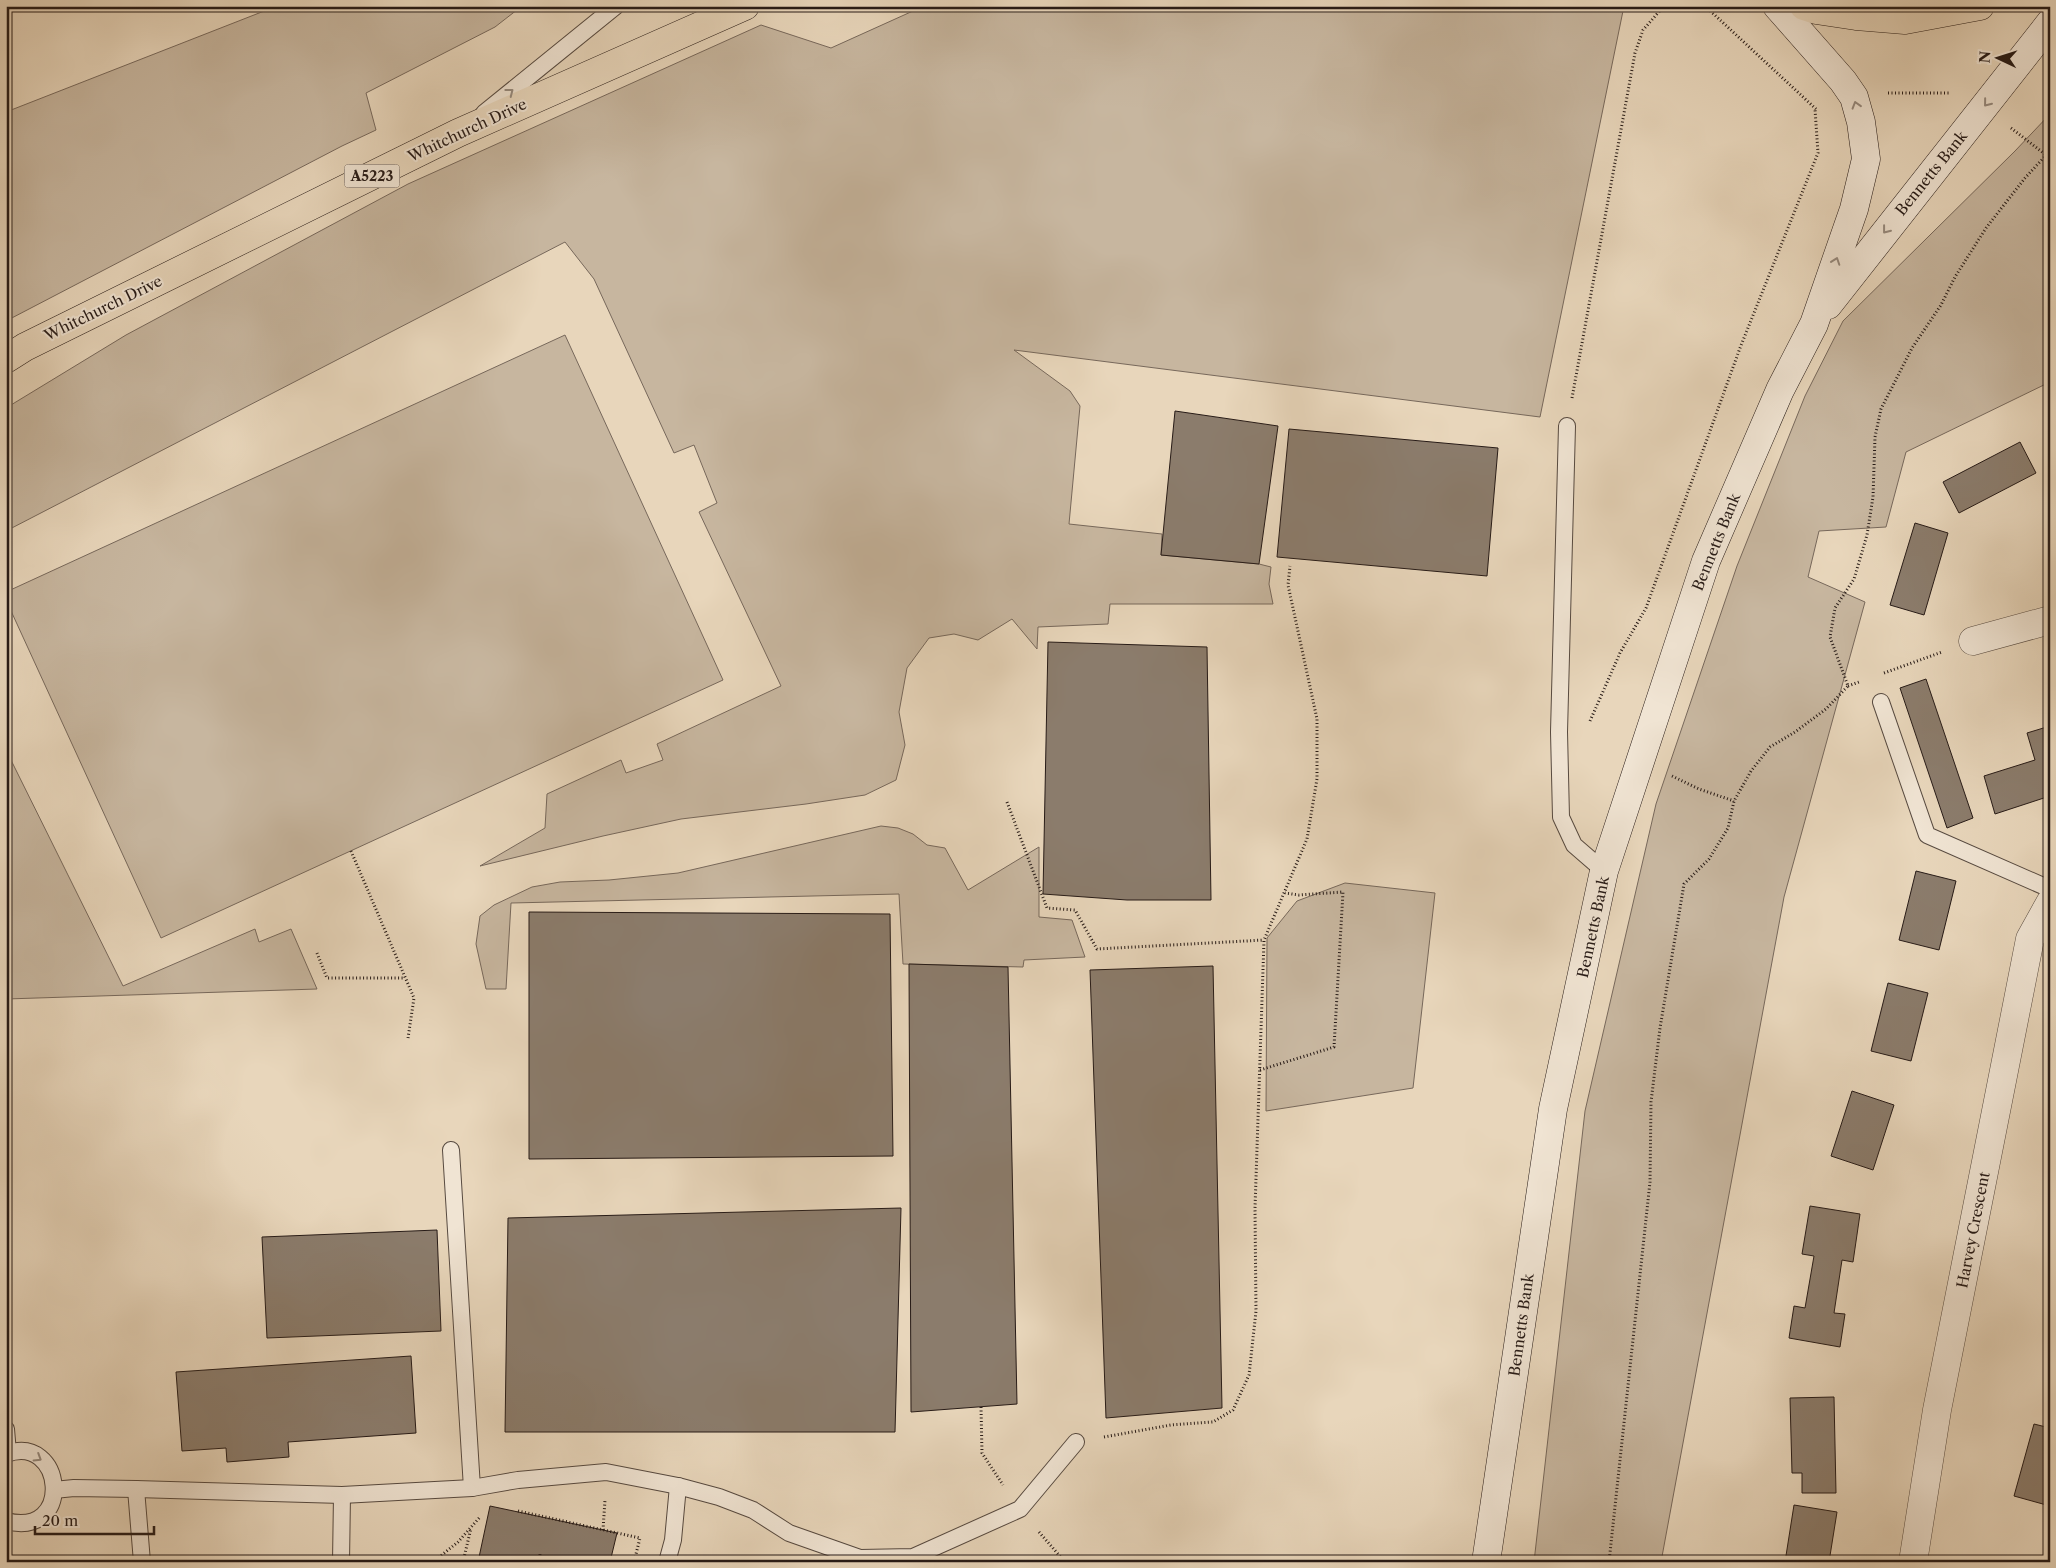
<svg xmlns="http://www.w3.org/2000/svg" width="2056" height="1568" font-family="'Libre Caslon Text',serif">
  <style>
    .green { fill: #c7b69f; stroke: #77685b }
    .building { fill: #8b7c6c; stroke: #271b17 }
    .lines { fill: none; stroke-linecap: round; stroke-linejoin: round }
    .service-casing { stroke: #574a40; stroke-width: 18 }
    .minor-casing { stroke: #574a40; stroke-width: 29 }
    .secondary-casing { stroke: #271b17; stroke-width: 29 }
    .primary-casing { stroke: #271b17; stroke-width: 29 }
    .path { stroke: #271b17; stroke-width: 3; stroke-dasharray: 1 2.5; stroke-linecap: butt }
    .service { stroke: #f0e4d3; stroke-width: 16 }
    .minor { stroke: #f0e4d3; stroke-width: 28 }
    .secondary { stroke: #f0e4d3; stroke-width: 28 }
    .primary { stroke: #e8d6bb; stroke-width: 28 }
    .oneway { stroke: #968a7e }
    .labels { text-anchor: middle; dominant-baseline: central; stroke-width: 4; stroke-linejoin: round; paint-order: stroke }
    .shield { fill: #f0e4d3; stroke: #63574f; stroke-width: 1 }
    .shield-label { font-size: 14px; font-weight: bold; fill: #271b17 }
    .street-label { font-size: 15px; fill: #271b17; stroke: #f0e4d3 }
  </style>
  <rect width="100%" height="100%" fill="#e8d6bb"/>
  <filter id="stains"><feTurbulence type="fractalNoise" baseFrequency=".004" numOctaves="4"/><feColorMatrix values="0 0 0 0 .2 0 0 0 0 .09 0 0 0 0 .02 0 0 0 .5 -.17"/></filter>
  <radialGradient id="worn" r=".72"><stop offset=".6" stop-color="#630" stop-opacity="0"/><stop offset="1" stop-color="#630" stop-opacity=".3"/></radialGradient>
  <g class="green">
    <path d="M 277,6 L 522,6 L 495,27 L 366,93 L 376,130 L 342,146 L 6,321 L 6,112 Z"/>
    <path d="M 924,6 L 1624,6 L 1540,417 L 1014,350 L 1070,391 L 1080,406 L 1069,524 L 1162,534 L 1161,555 L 1259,564 L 1271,567 L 1269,584 L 1273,604 L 1110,604 L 1108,624 L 1038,627 L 1037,649 L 1012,619 L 978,640 L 954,634 L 929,638 L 907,668 L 899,712 L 905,745 L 896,780 L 865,795 L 806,804 L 681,819 L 603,836 L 480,866 L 545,828 L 547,794 L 621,760 L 626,773 L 663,760 L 657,744 L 781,686 L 699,512 L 717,503 L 694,445 L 674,453 L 594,279 L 565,242 L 6,531 L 6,408 L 126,335 L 408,184 L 761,25 L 831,48 Z"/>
    <path d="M 2050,114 L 2050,382 L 1906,452 L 1886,527 L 1819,531 L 1808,577 L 1865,602 L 1784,897 L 1661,1562 L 1534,1562 L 1585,1111 L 1656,804 L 1737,566 L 1805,396 L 1843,321 L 2015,151 Z"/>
    <path d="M 565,335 L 723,680 L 161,938 L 6,600 L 6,592 Z"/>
    <path d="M 6,750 L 123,986 L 255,929 L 259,942 L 291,929 L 317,989 L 6,999 Z"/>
    <path d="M 881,826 L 898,828 L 913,834 L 927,845 L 945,848 L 968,890 L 1039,847 L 1039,917 L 1072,920 L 1085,957 L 1024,960 L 1023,967 L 903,964 L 899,894 L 511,903 L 506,989 L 486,989 L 476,944 L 480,916 L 494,905 L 532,887 L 560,882 L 609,880 L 678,873 Z"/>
    <path d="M 1345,883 L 1435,893 L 1413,1088 L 1266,1111 L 1267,938 L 1297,901 Z"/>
  </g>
  <g class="building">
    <path d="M 1175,411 L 1278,426 L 1259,564 L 1161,555 Z"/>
    <path d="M 1289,429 L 1498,448 L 1487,576 L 1277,557 Z"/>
    <path d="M 2020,442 L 2036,473 L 1959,513 L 1943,482 Z"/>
    <path d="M 1915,523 L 1948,533 L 1924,615 L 1890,605 Z"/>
    <path d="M 1048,642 L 1207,647 L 1211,900 L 1127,900 L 1043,894 Z"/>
    <path d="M 1926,679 L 1973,818 L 1947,828 L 1900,688 Z"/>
    <path d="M 2050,726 L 2050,796 L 1995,814 L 1984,776 L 2035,760 L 2027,733 Z"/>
    <path d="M 1916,871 L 1956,881 L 1939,950 L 1899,940 Z"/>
    <path d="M 529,912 L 890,914 L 893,1156 L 529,1159 Z"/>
    <path d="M 909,964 L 1008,967 L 1017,1404 L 911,1412 Z"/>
    <path d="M 1213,966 L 1222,1408 L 1106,1418 L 1090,970 Z"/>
    <path d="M 1888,983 L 1928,993 L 1911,1061 L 1871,1051 Z"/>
    <path d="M 1852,1091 L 1894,1105 L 1873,1170 L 1831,1156 Z"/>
    <path d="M 1810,1206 L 1860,1214 L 1853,1262 L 1842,1260 L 1834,1313 L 1845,1314 L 1840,1347 L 1789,1338 L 1794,1306 L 1805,1308 L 1814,1256 L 1802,1254 Z"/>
    <path d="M 901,1208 L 895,1432 L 505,1432 L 508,1218 Z"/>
    <path d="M 437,1230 L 441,1331 L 267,1338 L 262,1237 Z"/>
    <path d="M 411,1356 L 416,1433 L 288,1442 L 289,1457 L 227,1462 L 226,1448 L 182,1451 L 176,1372 Z"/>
    <path d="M 1834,1397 L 1836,1493 L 1802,1493 L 1802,1473 L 1792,1473 L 1790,1398 Z"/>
    <path d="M 2034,1424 L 2050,1428 L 2050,1506 L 2014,1496 Z"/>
    <path d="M 1794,1505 L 1837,1512 L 1829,1562 L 1785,1562 Z"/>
    <path d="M 490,1506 L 617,1533 L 610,1562 L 478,1562 Z"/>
  </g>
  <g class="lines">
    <g class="service-casing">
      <g id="service">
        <path d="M 484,113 L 616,6"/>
        <path d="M 1567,426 L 1559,732 L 1561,817 L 1574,845 L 1604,871"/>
        <path d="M 1881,702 L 1927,835 L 2050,889"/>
        <path d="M 451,1150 L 472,1488"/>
        <path d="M 6,1429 L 8,1453"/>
        <path d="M 6,1454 C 64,1432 75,1539 6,1521"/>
        <path d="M 136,1489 L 142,1562"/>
        <path d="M 54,1490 L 74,1488 L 136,1489 L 342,1495 L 472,1488 L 518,1480 L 606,1472 L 678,1486 L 719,1497 L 753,1510 L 789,1533 L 860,1558 L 913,1557 L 1020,1509 L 1076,1442"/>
        <path d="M 341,1562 L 342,1495"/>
        <path d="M 667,1562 L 673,1540 L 678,1486"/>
      </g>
    </g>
    <g class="minor-casing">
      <g id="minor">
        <path d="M 1973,641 L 2050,620"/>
        <path d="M 1913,1562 L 1937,1410 L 2030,939 L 2050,903"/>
      </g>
    </g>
    <g class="secondary-casing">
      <g id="secondary">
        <path d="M 1828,305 L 2050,23"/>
        <path d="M 1486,1562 L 1553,1109 L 1604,871 L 1706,561 L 1780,390 L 1814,324 L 1854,209 L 1866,159 L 1861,122 L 1854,97 L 1843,81 L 1777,6"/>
      </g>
    </g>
    <g class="primary-casing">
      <g id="primary">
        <path d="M 1804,6 L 1816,10 L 1856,16 L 1905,20 L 1980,6"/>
        <path d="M 6,359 L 25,347 L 458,133 L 745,6"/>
      </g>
    </g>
    <g class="path">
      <path d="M 1705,6 L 1816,109"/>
      <path d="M 1888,93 L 1951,93"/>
      <path d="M 2011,128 L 2046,155"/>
      <path d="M 1572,398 L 1635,53 L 1643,30 L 1664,6"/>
      <path d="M 1884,673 L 1942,652"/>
      <path d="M 1848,686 L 1859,682"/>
      <path d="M 1590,721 L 1620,653 L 1646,608 L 1740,348 L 1818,153 L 1815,109"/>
      <path d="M 1672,776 L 1699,789 L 1734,801"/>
      <path d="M 1007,802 L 1047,908 L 1075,910 L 1097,949 L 1264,940"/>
      <path d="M 351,851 L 414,998 L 408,1038"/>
      <path d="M 317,953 L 327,978 L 405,978"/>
      <path d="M 1260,1070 L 1334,1047 L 1343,892 L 1299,895 L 1285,893"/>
      <path d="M 981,1407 L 982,1453 L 1003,1485"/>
      <path d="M 1104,1437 L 1171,1425 L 1213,1422 L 1233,1410 L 1249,1375 L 1256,1311 L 1255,1208 L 1264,940 L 1307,839 L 1317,779 L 1317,719 L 1288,585 L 1290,566"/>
      <path d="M 518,1511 L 640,1538 L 634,1562"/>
      <path d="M 603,1530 L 605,1500"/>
      <path d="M 1039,1532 L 1065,1562"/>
      <path d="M 433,1562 L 458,1542 L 480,1517"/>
      <path d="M 463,1562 L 471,1528"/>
      <path d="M 539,1562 L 540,1554"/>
      <path d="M 1609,1562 L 1650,1182 L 1651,1102 L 1660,1028 L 1684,884 L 1709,859 L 1728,828 L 1734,801 L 1751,771 L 1770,747 L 1795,732 L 1826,709 L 1848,686 L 1830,637 L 1835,608 L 1854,579 L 1867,535 L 1873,497 L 1875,437 L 1881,409 L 1912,348 L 1941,305 L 1955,277 L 1986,228 L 2025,178 L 2050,151"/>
    </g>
    <use href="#service" class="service"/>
    <use href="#minor" class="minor"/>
    <use href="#secondary" class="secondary"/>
    <use href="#primary" class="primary"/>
  </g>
  <defs><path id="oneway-chevron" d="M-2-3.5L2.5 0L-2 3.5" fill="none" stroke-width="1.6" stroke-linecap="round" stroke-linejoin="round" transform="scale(1.25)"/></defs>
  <g class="oneway">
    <use href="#oneway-chevron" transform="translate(510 92) rotate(-38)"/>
    <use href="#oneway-chevron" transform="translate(1987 103) rotate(129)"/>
    <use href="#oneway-chevron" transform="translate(1856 105) rotate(-107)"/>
    <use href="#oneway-chevron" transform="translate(1886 230) rotate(128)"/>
    <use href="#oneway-chevron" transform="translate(1836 261) rotate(-71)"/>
    <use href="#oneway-chevron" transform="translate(38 1458) rotate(32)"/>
  </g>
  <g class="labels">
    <rect class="shield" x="344.5" y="164.5" width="55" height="23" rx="4"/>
    <g class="shield-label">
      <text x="372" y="176">A5223</text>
    </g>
    <g class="street-label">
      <text transform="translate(467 130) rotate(-25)">Whitchurch Drive</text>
      <text transform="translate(1931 173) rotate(-51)">Bennetts Bank</text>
      <text transform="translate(103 308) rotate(-26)">Whitchurch Drive</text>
      <text transform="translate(1716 542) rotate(-68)">Bennetts Bank</text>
      <text transform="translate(1593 927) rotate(-78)">Bennetts Bank</text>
      <text transform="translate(1973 1230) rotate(-79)">Harvey Crescent</text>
      <text transform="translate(1521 1325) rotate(-82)">Bennetts Bank</text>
    </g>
  </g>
  <rect width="2056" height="1568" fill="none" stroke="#e8d6bb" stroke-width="25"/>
  <rect x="8" y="8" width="2041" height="1553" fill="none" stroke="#271b17" stroke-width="2.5"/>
  <rect x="12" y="12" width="2031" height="1543" fill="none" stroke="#271b17"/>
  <g transform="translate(1998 58) rotate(274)" stroke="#f0e4d3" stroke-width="4" paint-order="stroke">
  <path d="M0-4L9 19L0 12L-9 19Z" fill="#271b17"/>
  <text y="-8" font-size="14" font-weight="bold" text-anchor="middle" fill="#271b17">N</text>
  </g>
  <path d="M35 1526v8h119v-8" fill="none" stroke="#271b17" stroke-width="2.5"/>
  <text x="42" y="1526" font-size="15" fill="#271b17" stroke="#f0e4d3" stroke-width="4" paint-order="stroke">20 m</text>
  <rect width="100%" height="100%" filter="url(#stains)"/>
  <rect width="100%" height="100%" fill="url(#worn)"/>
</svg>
